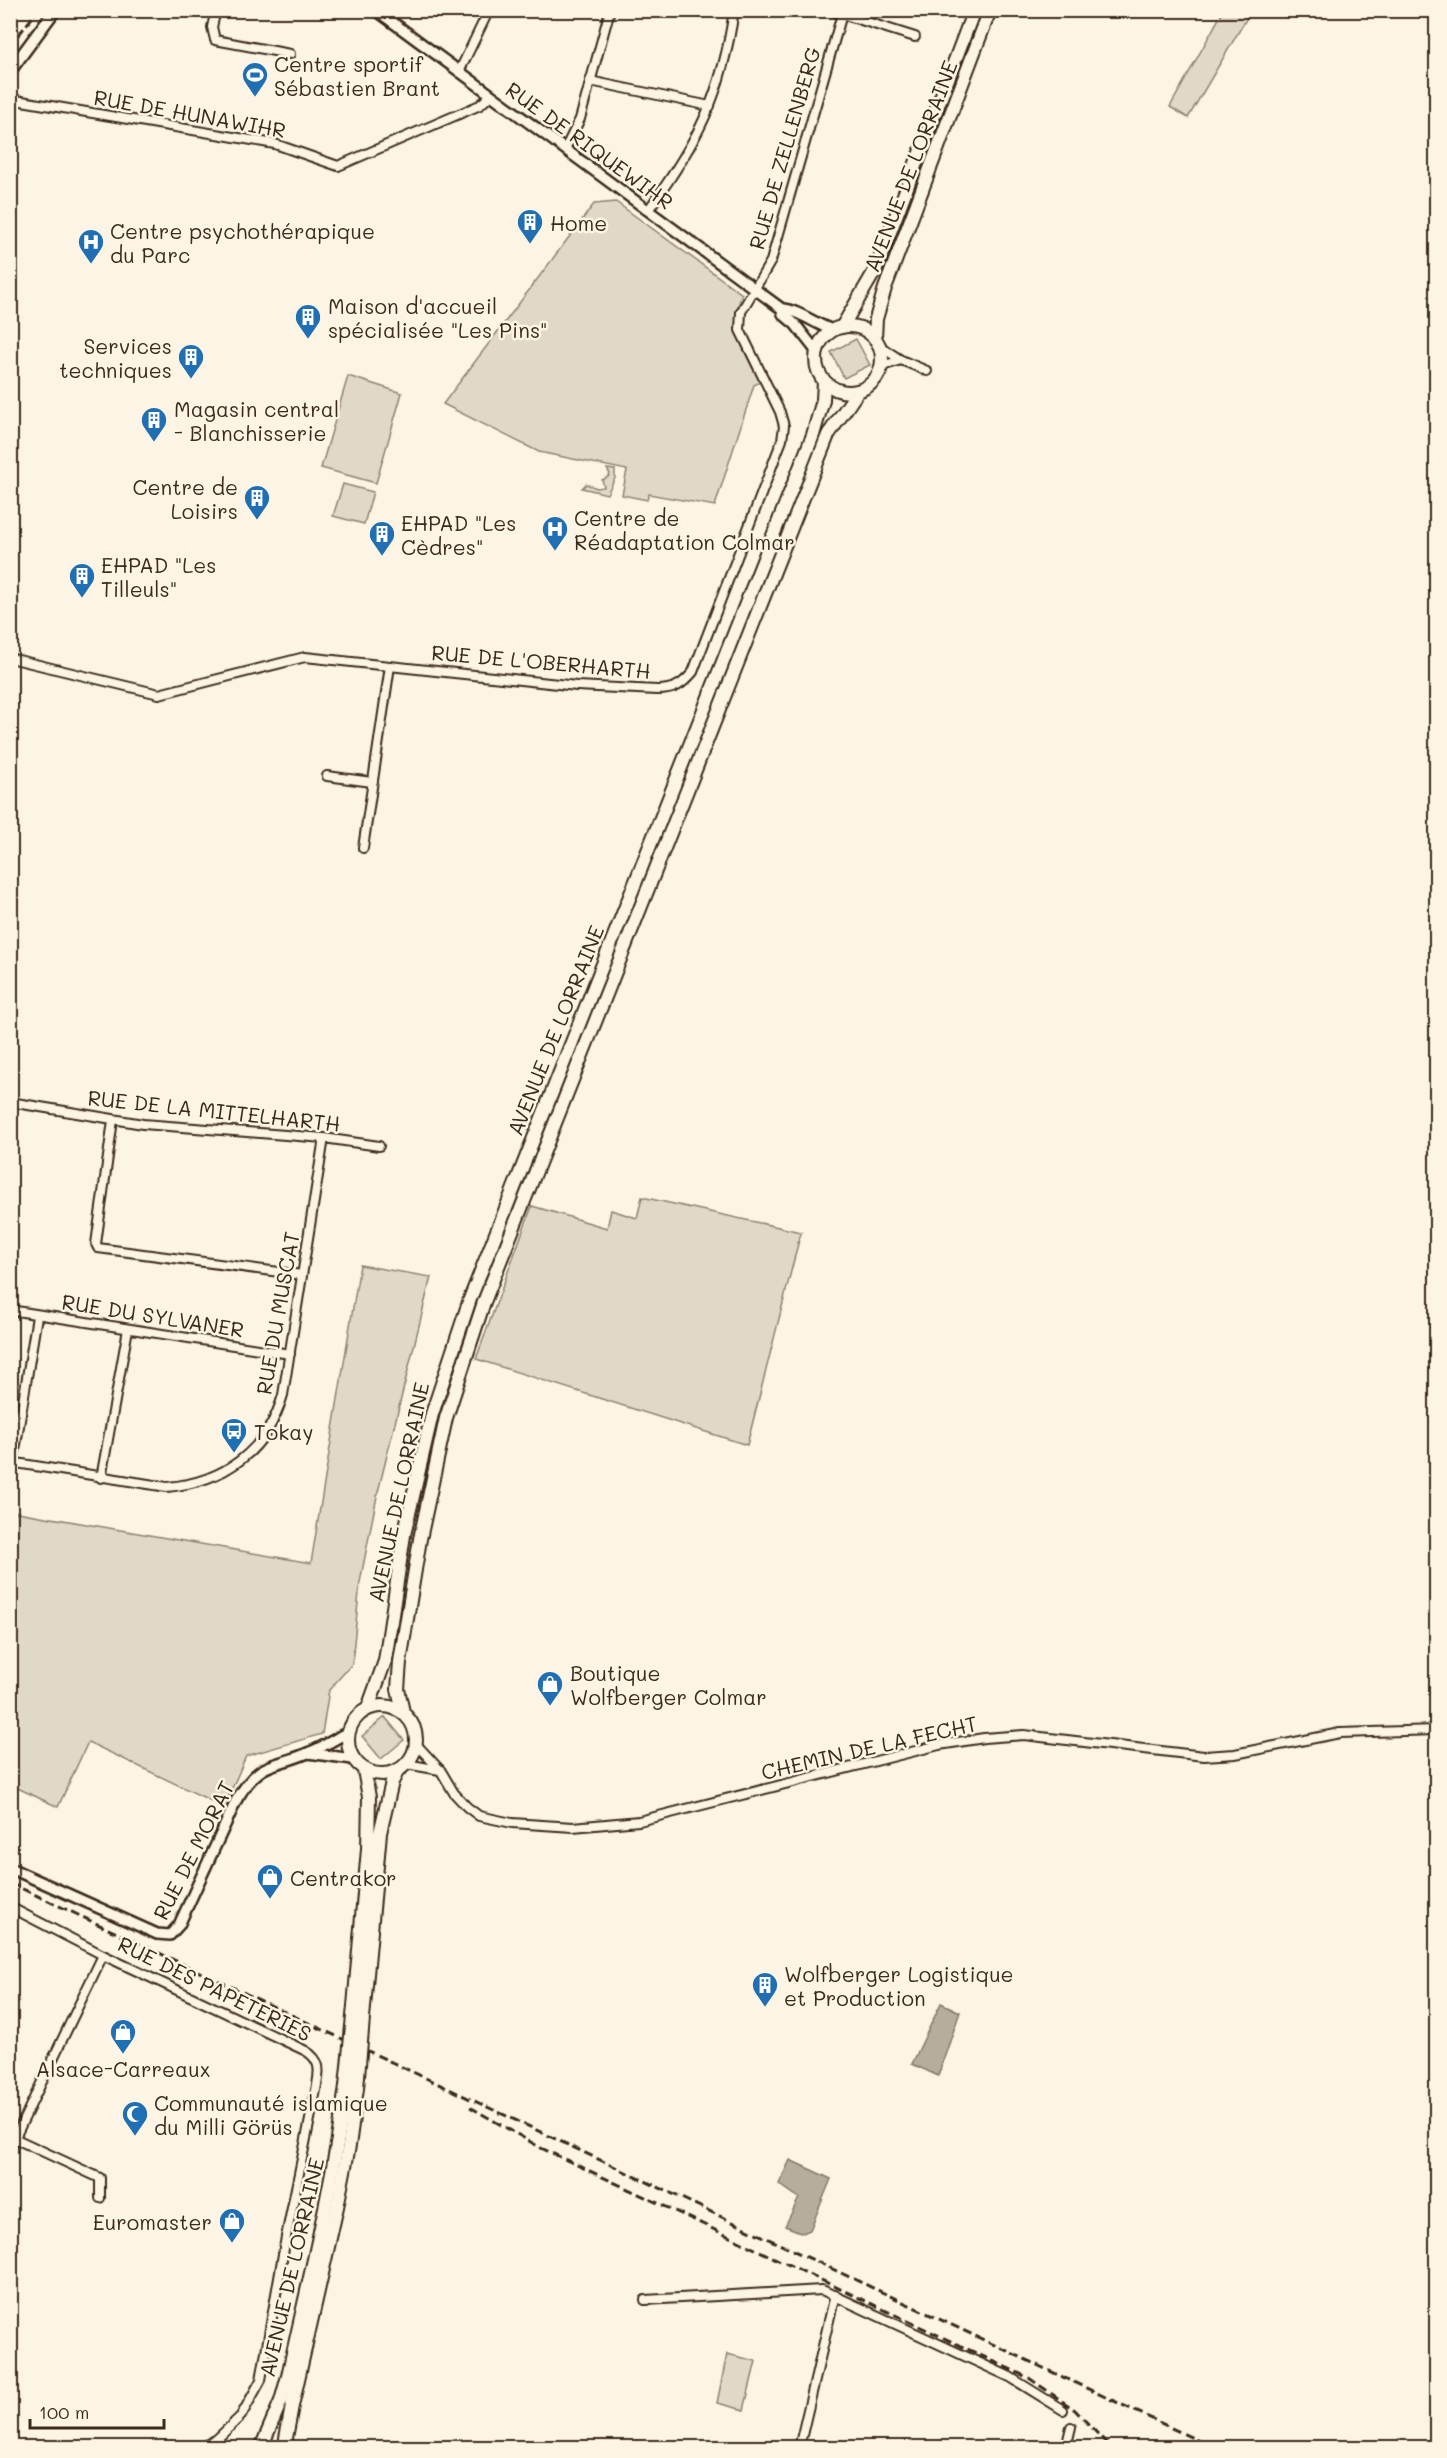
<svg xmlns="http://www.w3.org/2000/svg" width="1447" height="2458" font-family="Mali,sans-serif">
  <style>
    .green { fill: #e0d8c8; stroke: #8e8173; stroke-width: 1.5 }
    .water { fill: #b7ad9e; stroke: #85796b; stroke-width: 1.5 }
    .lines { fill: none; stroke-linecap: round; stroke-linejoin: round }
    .minor-casing { stroke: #3b2a1e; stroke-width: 12 }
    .tertiary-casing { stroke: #3b2a1e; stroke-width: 14 }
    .secondary-casing { stroke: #3b2a1e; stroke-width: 15 }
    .primary-casing { stroke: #3b2a1e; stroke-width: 16 }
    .minor { stroke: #fcf5e5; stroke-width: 8 }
    .tertiary { stroke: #fcf5e5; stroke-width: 9 }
    .secondary { stroke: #fcf5e5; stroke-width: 10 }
    .primary { stroke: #fcf5e5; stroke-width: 12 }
    .rail { stroke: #3b2a1e; stroke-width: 3; stroke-dasharray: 9 4.5; stroke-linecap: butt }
    .primary-bridge-casing { stroke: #3b2a1e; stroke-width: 16; stroke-linecap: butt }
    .primary-bridge { stroke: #fcf5e5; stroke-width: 12 }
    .labels { text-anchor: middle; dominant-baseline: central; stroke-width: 5; stroke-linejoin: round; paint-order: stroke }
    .poi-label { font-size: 21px; fill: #3b2a1e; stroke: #fcf5e5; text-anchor: start }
    .street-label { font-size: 21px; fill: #3b2a1e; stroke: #fcf5e5 }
  </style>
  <rect width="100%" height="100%" fill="#fcf5e5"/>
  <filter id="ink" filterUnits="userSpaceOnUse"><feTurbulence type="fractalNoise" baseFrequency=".0167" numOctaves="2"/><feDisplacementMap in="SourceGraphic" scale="12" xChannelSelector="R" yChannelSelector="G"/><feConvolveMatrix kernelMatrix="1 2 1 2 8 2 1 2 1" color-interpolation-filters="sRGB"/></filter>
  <g filter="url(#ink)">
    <g class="green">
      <path d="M 981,11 L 986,11 L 922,176 L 916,174 Z"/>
      <path d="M 1223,11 L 1242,11 L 1248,16 L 1188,118 L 1170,107 Z"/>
      <path d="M 616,202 L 742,294 C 727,330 745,351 760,382 L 754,385 L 715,506 L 649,494 L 647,500 L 622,495 L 627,470 L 539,452 L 443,404 L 594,204 Z"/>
      <path d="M 856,339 L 870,365 L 844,378 L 831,352 Z"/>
      <path d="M 348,376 L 402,393 L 376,483 L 321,468 Z"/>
      <path d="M 607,469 L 615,470 L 615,478 L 607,494 L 582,488 L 586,484 L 597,488 L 604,487 L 602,480 L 608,477 L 610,474 Z"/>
      <path d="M 343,484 L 373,492 L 364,524 L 333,516 Z"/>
      <path d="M 785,522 L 789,523 L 490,1273 L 410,1567 L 403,1566 L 435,1423 L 482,1278 Z"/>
      <path d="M 642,1197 L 801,1232 L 747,1445 L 476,1359 L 532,1206 L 607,1228 L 611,1210 L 637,1218 Z"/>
      <path d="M 360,1265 L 431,1277 L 377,1496 L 360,1582 L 352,1664 L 329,1690 L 322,1734 L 246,1756 L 224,1807 L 88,1742 L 58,1807 L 11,1785 L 11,1511 L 311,1563 Z"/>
      <path d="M 385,1717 L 404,1740 L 381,1759 L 362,1736 Z"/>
      <path d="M 727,2354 L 756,2361 L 744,2410 L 717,2403 Z"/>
    </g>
    <g class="water">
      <path d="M 941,2003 L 960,2012 L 938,2076 L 912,2064 Z"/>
      <path d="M 790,2160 L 831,2179 L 810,2230 L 803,2233 L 785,2226 L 799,2198 L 779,2184 Z"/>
    </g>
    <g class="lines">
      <g class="minor-casing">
        <g id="minor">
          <path d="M 216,10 L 212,27 L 215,40 L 290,54"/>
          <path d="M 829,10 L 915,37"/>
          <path d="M 10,14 L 13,10"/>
          <path d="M 459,72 L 489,10"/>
          <path d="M 590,81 L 710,106"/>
          <path d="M 10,99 L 275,144 L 338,166 L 480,105 L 490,96"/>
          <path d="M 565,149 L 580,119 L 610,10"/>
          <path d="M 649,209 C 698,141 722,95 734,10"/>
          <path d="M 881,347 L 901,360 L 927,371"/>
          <path d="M 882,366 L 901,360"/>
          <path d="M 10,658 L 159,694 L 305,657 L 577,686 L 657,690 C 674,690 682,685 693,672 L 782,440 L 784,426 L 780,412 L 740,330 L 741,312 L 771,261 L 842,14"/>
          <path d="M 327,776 L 372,782"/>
          <path d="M 363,848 L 390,666"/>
          <path d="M 10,1102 L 143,1124 L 324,1138 L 379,1146"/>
          <path d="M 113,1120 L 96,1244 L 98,1248 L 302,1275"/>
          <path d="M 10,1310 L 290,1354"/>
          <path d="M 10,1462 L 167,1487 C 224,1482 267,1451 283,1395 L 324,1138"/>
          <path d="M 13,1463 L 37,1316"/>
          <path d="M 101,1478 L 128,1329"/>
          <path d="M 416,1744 L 441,1771 L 454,1793 L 467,1807 L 479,1816 L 512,1823 L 573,1827 L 639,1821 L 939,1745 L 984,1738 L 1024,1735 L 1204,1756 L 1235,1754 L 1340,1733 L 1436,1730"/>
          <path d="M 406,1764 L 440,1770"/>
          <path d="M 10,1907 L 103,1955 L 306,2051 C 320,2060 320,2069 317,2085 L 286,2237 L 261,2380 L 241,2416 L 217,2439 L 200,2448"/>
          <path d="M 16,2139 L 100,2178 L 100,2198"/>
          <path d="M 10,2148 L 103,1955"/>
          <path d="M 645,2300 L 822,2290 L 1010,2377 L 1063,2410"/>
          <path d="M 799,2448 L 835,2295"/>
          <path d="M 1066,2448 L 1071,2427"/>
        </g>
      </g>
      <g class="tertiary-casing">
        <g id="tertiary">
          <path d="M 376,10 L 782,309 L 783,314 L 795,324 L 817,352"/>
          <path d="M 782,309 C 797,309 818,326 833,330"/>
          <path d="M 308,1753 L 353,1759"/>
          <path d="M 10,1868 L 157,1934 L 170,1935 L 179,1925 L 237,1799 C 262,1758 272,1769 310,1752 C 323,1747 335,1739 348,1732"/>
        </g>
      </g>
      <g class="secondary-casing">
        <path id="secondary" d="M 10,71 L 55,10"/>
      </g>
      <g class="primary-casing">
        <g id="primary">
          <circle cx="849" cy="359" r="33"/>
          <path d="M 842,327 L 876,269 L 974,10"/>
          <path d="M 875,338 L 876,319 L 885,288 L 990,10"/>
          <circle cx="382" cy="1740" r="34"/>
          <path d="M 368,1708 L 385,1661 L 404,1535 L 432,1414 L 470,1299 L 813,435 L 823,400 L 824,381"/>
          <path d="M 403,1712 L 398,1689 L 400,1662 L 420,1539 L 446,1418 L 484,1302 L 828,435 L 858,391"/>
          <path d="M 354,2006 L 368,1849 L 369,1797 L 364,1770"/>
          <path d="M 364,2007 L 380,1833 L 392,1782 L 398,1770"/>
          <path d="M 261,2448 L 281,2401 L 288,2376 C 309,2280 333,2184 346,2086"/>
          <path d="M 287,2448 L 286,2438 L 292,2406 L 337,2207 L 349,2146 L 357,2088"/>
        </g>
      </g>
      <use href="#minor" class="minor"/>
      <use href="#tertiary" class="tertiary"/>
      <use href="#secondary" class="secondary"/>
      <use href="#primary" class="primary"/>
      <g class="rail">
        <path d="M 10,46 L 38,10"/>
        <path d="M 10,1883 L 1214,2448"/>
        <path d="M 470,2107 L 541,2148 L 1029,2378 L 1075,2410 L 1111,2448"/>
      </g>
      <g class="primary-bridge-casing">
        <g id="primary-bridge">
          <path d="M 346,2086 L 354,2006"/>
          <path d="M 357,2088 L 364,2007"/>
        </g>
      </g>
      <use href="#primary-bridge" class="primary-bridge"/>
    </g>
  </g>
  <defs>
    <g id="stadium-pin" transform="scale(1.35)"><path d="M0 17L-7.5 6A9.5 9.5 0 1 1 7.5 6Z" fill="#1f6fb2" stroke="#fcf5e5"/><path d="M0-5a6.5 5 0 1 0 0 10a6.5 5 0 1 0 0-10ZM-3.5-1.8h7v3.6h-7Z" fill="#fff"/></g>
    <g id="building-pin" transform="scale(1.35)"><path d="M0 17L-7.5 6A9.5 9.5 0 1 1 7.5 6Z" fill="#1f6fb2" stroke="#fcf5e5"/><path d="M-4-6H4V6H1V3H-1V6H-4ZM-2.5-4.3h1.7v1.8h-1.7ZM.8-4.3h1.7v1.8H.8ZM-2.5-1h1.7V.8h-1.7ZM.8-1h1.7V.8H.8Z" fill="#fff"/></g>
    <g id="hospital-pin" transform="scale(1.35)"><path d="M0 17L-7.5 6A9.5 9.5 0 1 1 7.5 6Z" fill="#1f6fb2" stroke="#fcf5e5"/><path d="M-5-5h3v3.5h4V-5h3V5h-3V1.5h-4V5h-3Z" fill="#fff"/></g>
    <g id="bus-pin" transform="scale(1.35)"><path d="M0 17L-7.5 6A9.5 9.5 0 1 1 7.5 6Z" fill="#1f6fb2" stroke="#fcf5e5"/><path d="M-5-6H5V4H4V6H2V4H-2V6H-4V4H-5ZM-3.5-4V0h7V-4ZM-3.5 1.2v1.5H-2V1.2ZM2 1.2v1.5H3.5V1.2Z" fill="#fff"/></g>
    <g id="shop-pin" transform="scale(1.35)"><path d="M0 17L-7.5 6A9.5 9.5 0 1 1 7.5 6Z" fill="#1f6fb2" stroke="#fcf5e5"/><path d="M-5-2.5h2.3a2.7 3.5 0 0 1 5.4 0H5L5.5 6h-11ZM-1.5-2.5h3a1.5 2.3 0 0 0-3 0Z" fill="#fff"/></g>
    <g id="mosque-pin" transform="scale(1.35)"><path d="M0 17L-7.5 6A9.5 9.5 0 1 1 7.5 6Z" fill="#1f6fb2" stroke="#fcf5e5"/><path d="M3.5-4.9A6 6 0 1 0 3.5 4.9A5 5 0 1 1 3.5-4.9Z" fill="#fff"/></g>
  </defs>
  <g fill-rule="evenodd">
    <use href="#stadium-pin" x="255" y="75"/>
    <use href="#building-pin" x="530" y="222"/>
    <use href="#hospital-pin" x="91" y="242"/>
    <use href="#building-pin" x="308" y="317"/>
    <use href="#building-pin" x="191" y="357"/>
    <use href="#building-pin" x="154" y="420"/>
    <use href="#building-pin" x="257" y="498"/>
    <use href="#hospital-pin" x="555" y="529"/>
    <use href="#building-pin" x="382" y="534"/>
    <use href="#building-pin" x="82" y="576"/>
    <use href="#bus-pin" x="234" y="1431"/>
    <use href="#shop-pin" x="550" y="1684"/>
    <use href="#shop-pin" x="270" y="1877"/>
    <use href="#building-pin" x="765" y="1985"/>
    <use href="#shop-pin" x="123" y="2032"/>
    <use href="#mosque-pin" x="135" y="2114"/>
    <use href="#shop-pin" x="232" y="2221"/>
  </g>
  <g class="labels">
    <g class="poi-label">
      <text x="274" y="63">Centre sportif<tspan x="274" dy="24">Sébastien Brant</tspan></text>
      <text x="550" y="222">Home</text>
      <text x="110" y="230">Centre psychothérapique<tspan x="110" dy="24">du Parc</tspan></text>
      <text x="328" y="305">Maison d'accueil<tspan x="328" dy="24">spécialisée "Les Pins"</tspan></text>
      <text x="172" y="345" text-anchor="end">Services<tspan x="172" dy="24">techniques</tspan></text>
      <text x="174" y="408">Magasin central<tspan x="174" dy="24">- Blanchisserie</tspan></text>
      <text x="238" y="486" text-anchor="end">Centre de<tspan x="238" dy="24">Loisirs</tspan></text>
      <text x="574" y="517">Centre de<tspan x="574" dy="24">Réadaptation Colmar</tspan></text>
      <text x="401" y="522">EHPAD "Les<tspan x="401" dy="24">Cèdres"</tspan></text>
      <text x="101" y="564">EHPAD "Les<tspan x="101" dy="24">Tilleuls"</tspan></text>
      <text x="254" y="1431">Tokay</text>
      <text x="570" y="1672">Boutique<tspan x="570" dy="24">Wolfberger Colmar</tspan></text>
      <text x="290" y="1877">Centrakor</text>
      <text x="784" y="1973">Wolfberger Logistique<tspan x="784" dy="24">et Production</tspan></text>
      <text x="123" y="2068" text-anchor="middle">Alsace-Carreaux</text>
      <text x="154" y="2102">Communauté islamique<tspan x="154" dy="24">du Milli Görüs</tspan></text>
      <text x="212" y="2221" text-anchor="end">Euromaster</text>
    </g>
    <g class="street-label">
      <text transform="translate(190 113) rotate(10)">RUE DE HUNAWIHR</text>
      <text transform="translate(590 145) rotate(36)">RUE DE RIQUEWIHR</text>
      <text transform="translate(784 148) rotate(-74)">RUE DE ZELLENBERG</text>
      <text transform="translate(910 166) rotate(-69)">AVENUE DE LORRAINE</text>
      <text transform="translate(541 661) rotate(5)">RUE DE L'OBERHARTH</text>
      <text transform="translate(555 1030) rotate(-68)">AVENUE DE LORRAINE</text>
      <text transform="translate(214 1110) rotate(6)">RUE DE LA MITTELHARTH</text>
      <text transform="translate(277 1313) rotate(-80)">RUE DU MUSCAT</text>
      <text transform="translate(153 1315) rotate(9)">RUE DU SYLVANER</text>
      <text transform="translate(398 1492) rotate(-78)">AVENUE DE LORRAINE</text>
      <text transform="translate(869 1747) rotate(-13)">CHEMIN DE LA FECHT</text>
      <text transform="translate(193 1850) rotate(-63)">RUE DE MORAT</text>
      <text transform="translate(215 1988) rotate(26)">RUE DES PAPETERIES</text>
      <text transform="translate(291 2267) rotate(-77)">AVENUE DE LORRAINE</text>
    </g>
  </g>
  <rect width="1447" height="2458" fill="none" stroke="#fcf5e5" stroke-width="36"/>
  <rect x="18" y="18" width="1411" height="2422" fill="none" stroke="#3b2a1e" stroke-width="2" filter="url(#ink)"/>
  <path d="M30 2419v9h134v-9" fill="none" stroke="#3b2a1e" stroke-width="3"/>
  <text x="39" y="2419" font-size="18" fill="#3b2a1e" stroke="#fcf5e5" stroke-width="4.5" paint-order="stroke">100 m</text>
</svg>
